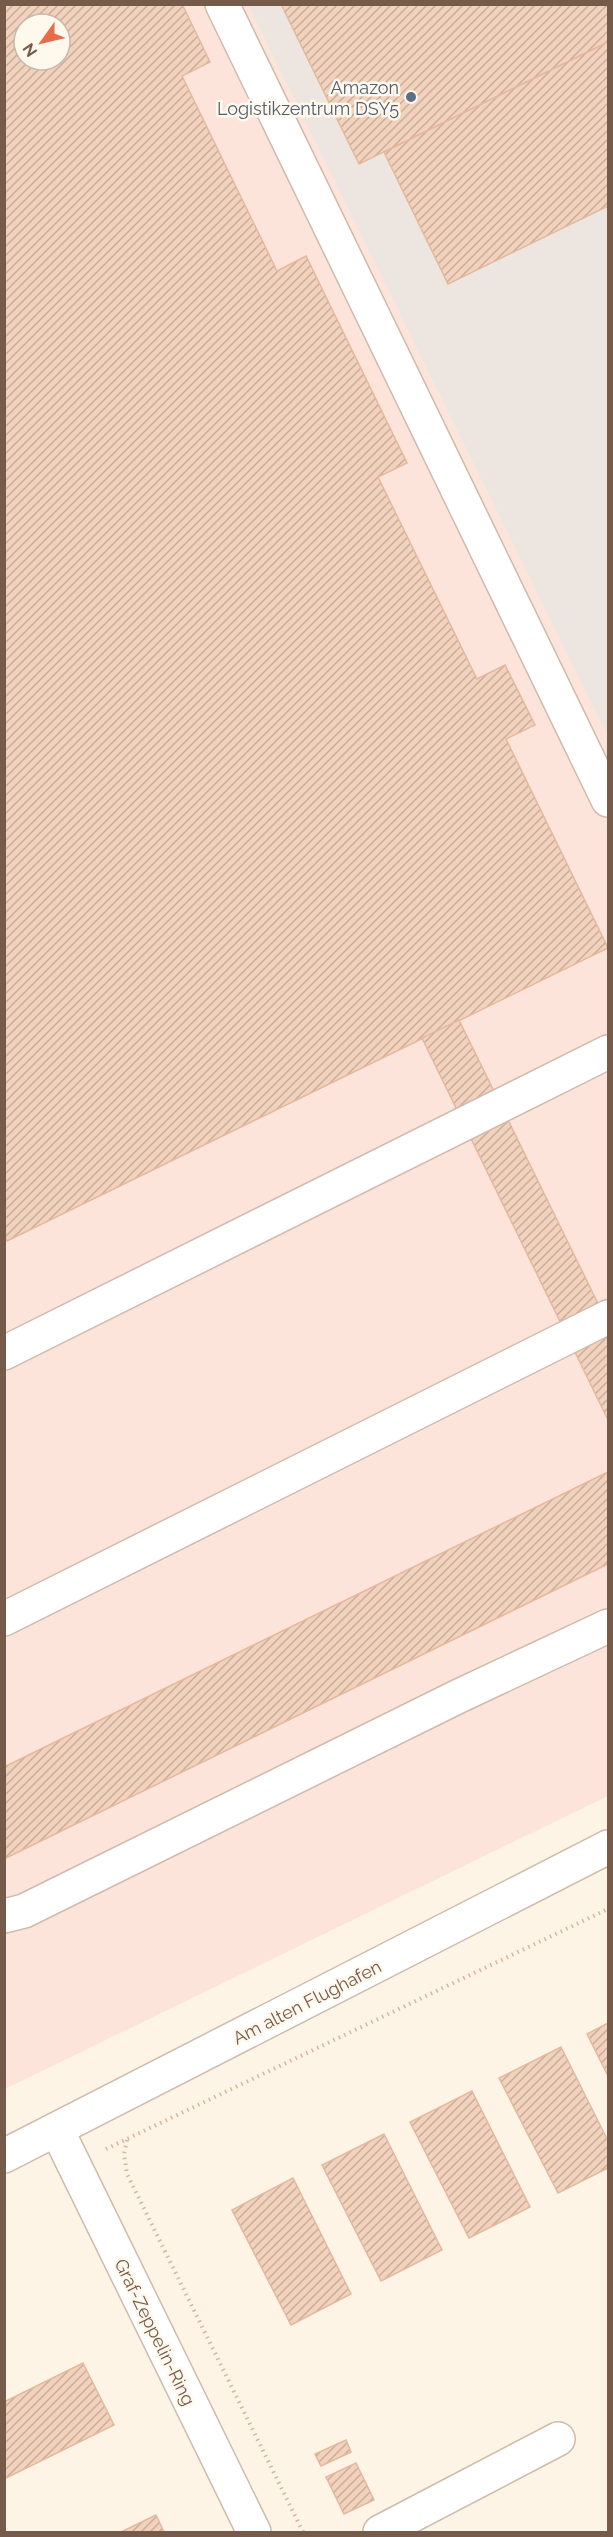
<svg xmlns="http://www.w3.org/2000/svg" width="613" height="2537" font-family="Raleway,sans-serif">
  <style>
    .commercial { fill: #fde4da; fill-rule: evenodd }
    .industrial { fill: #ede6e0 }
    .building { fill: url(#building-hatch); stroke: #e5b89d; stroke-width: 1.5; fill-rule: evenodd }
    .lines { fill: none; stroke-linecap: round; stroke-linejoin: round }
    .minor-casing { stroke: #cebbac; stroke-width: 36 }
    .path { stroke: #d7b5a0; stroke-width: 4; stroke-dasharray: 1.5 4.5; stroke-linecap: butt }
    .minor { stroke: #fff; stroke-width: 33 }
    .service-dot { fill: #5c6f8a; stroke: #fff8ec; stroke-width: 2 }
    .labels { text-anchor: middle; dominant-baseline: central; stroke-width: 5; stroke-linejoin: round; paint-order: stroke }
    .service-label { font-size: 18px; fill: #4e5e75; stroke: #fff8ec; text-anchor: end }
    .street-label { font-size: 18px; fill: #765a4a; stroke: #fff8ec }
  </style>
  <defs>
    <pattern id="building-hatch" width="6" height="6" patternUnits="userSpaceOnUse" patternTransform="scale(1.5)"><rect width="6" height="6" fill="#f2d2bd"/><path d="M-1 1l2-2M0 6l6-6M5 7l2-2" fill="none" stroke="#c9ad9c"/></pattern>
  </defs>
  <rect width="100%" height="100%" fill="#fdf4e6"/>
  <path class="commercial" d="M 5,5 L 608,5 L 608,1796 L 5,2089 ZM 24,24 L 60,24 L 60,60 L 24,60 Z"/>
  <path class="industrial" d="M 248,5 L 608,5 L 608,737 Z"/>
  <g class="building">
    <path d="M 4,4 L 182,4 L 210,62 L 182,76 L 277,271 L 306,256 L 407,463 L 378,477 L 477,679 L 505,665 L 535,725 L 506,739 L 608,948 L 7,1241 L 4,1235 ZM 24,24 L 60,24 L 60,60 L 24,60 Z"/>
    <path d="M 281,4 L 608,4 L 608,42 L 359,164 Z"/>
    <path d="M 608,42 L 608,206 L 448,284 L 384,152 Z"/>
    <path d="M 459,1020 L 608,1324 L 608,1420 L 422,1038 Z"/>
    <path d="M 608,1472 L 608,1564 L 4,1859 L 4,1767 Z"/>
    <path d="M 608,2023 L 608,2076 L 587,2034 Z"/>
    <path d="M 561,2047 L 608,2141 L 608,2168 L 558,2193 L 499,2078 Z"/>
    <path d="M 472,2091 L 530,2207 L 469,2238 L 410,2122 Z"/>
    <path d="M 384,2134 L 442,2250 L 381,2281 L 322,2165 Z"/>
    <path d="M 293,2178 L 351,2294 L 291,2325 L 232,2210 Z"/>
    <path d="M 83,2363 L 114,2425 L 4,2479 L 4,2402 Z"/>
    <path d="M 346,2440 L 351,2452 L 321,2466 L 315,2454 Z"/>
    <path d="M 356,2463 L 374,2500 L 344,2514 L 326,2477 Z"/>
    <path d="M 156,2515 L 164,2532 L 121,2532 Z"/>
  </g>
  <g class="lines">
    <g class="minor-casing">
      <g id="minor">
        <path d="M 222,4 L 608,800"/>
        <path d="M 4,1353 L 608,1052"/>
        <path d="M 4,1619 L 608,1317"/>
        <path d="M 4,1916 L 24,1911 L 459,1696 L 608,1626"/>
        <path d="M 57,2130 L 254,2532"/>
        <path d="M 4,2156 L 608,1847"/>
        <path d="M 380,2532 L 558,2439"/>
      </g>
    </g>
    <g class="path">
      <path d="M 127,2140 L 124,2154 L 127,2174 L 303,2532"/>
      <path d="M 106,2149 L 608,1909"/>
    </g>
    <use href="#minor" class="minor"/>
  </g>
  <circle class="service-dot" cx="411" cy="97" r="6"/>
  <g class="labels">
    <g class="service-label">
      <text x="399" y="87">Amazon<tspan x="399" dy="21">Logistikzentrum DSY5</tspan></text>
    </g>
    <g class="street-label">
      <text transform="translate(307 2002) rotate(-27)">Am alten Flughafen</text>
      <text transform="translate(155 2332) rotate(64)">Graf-Zeppelin-Ring</text>
    </g>
  </g>
  <rect width="613" height="2537" fill="none" stroke="#765a4a" stroke-width="12"/>
  <g transform="translate(42 42) rotate(236)"><circle r="28" fill="#fff8ec" stroke="#c8b9ab" stroke-width="1.5"/>
  <path d="M0-4.5L10 22L0 15L-10 22Z" fill="#e76c4a"/>
  <text y="-9" font-size="16" font-weight="bold" text-anchor="middle" fill="#765a4a">N</text>
  </g>
</svg>
